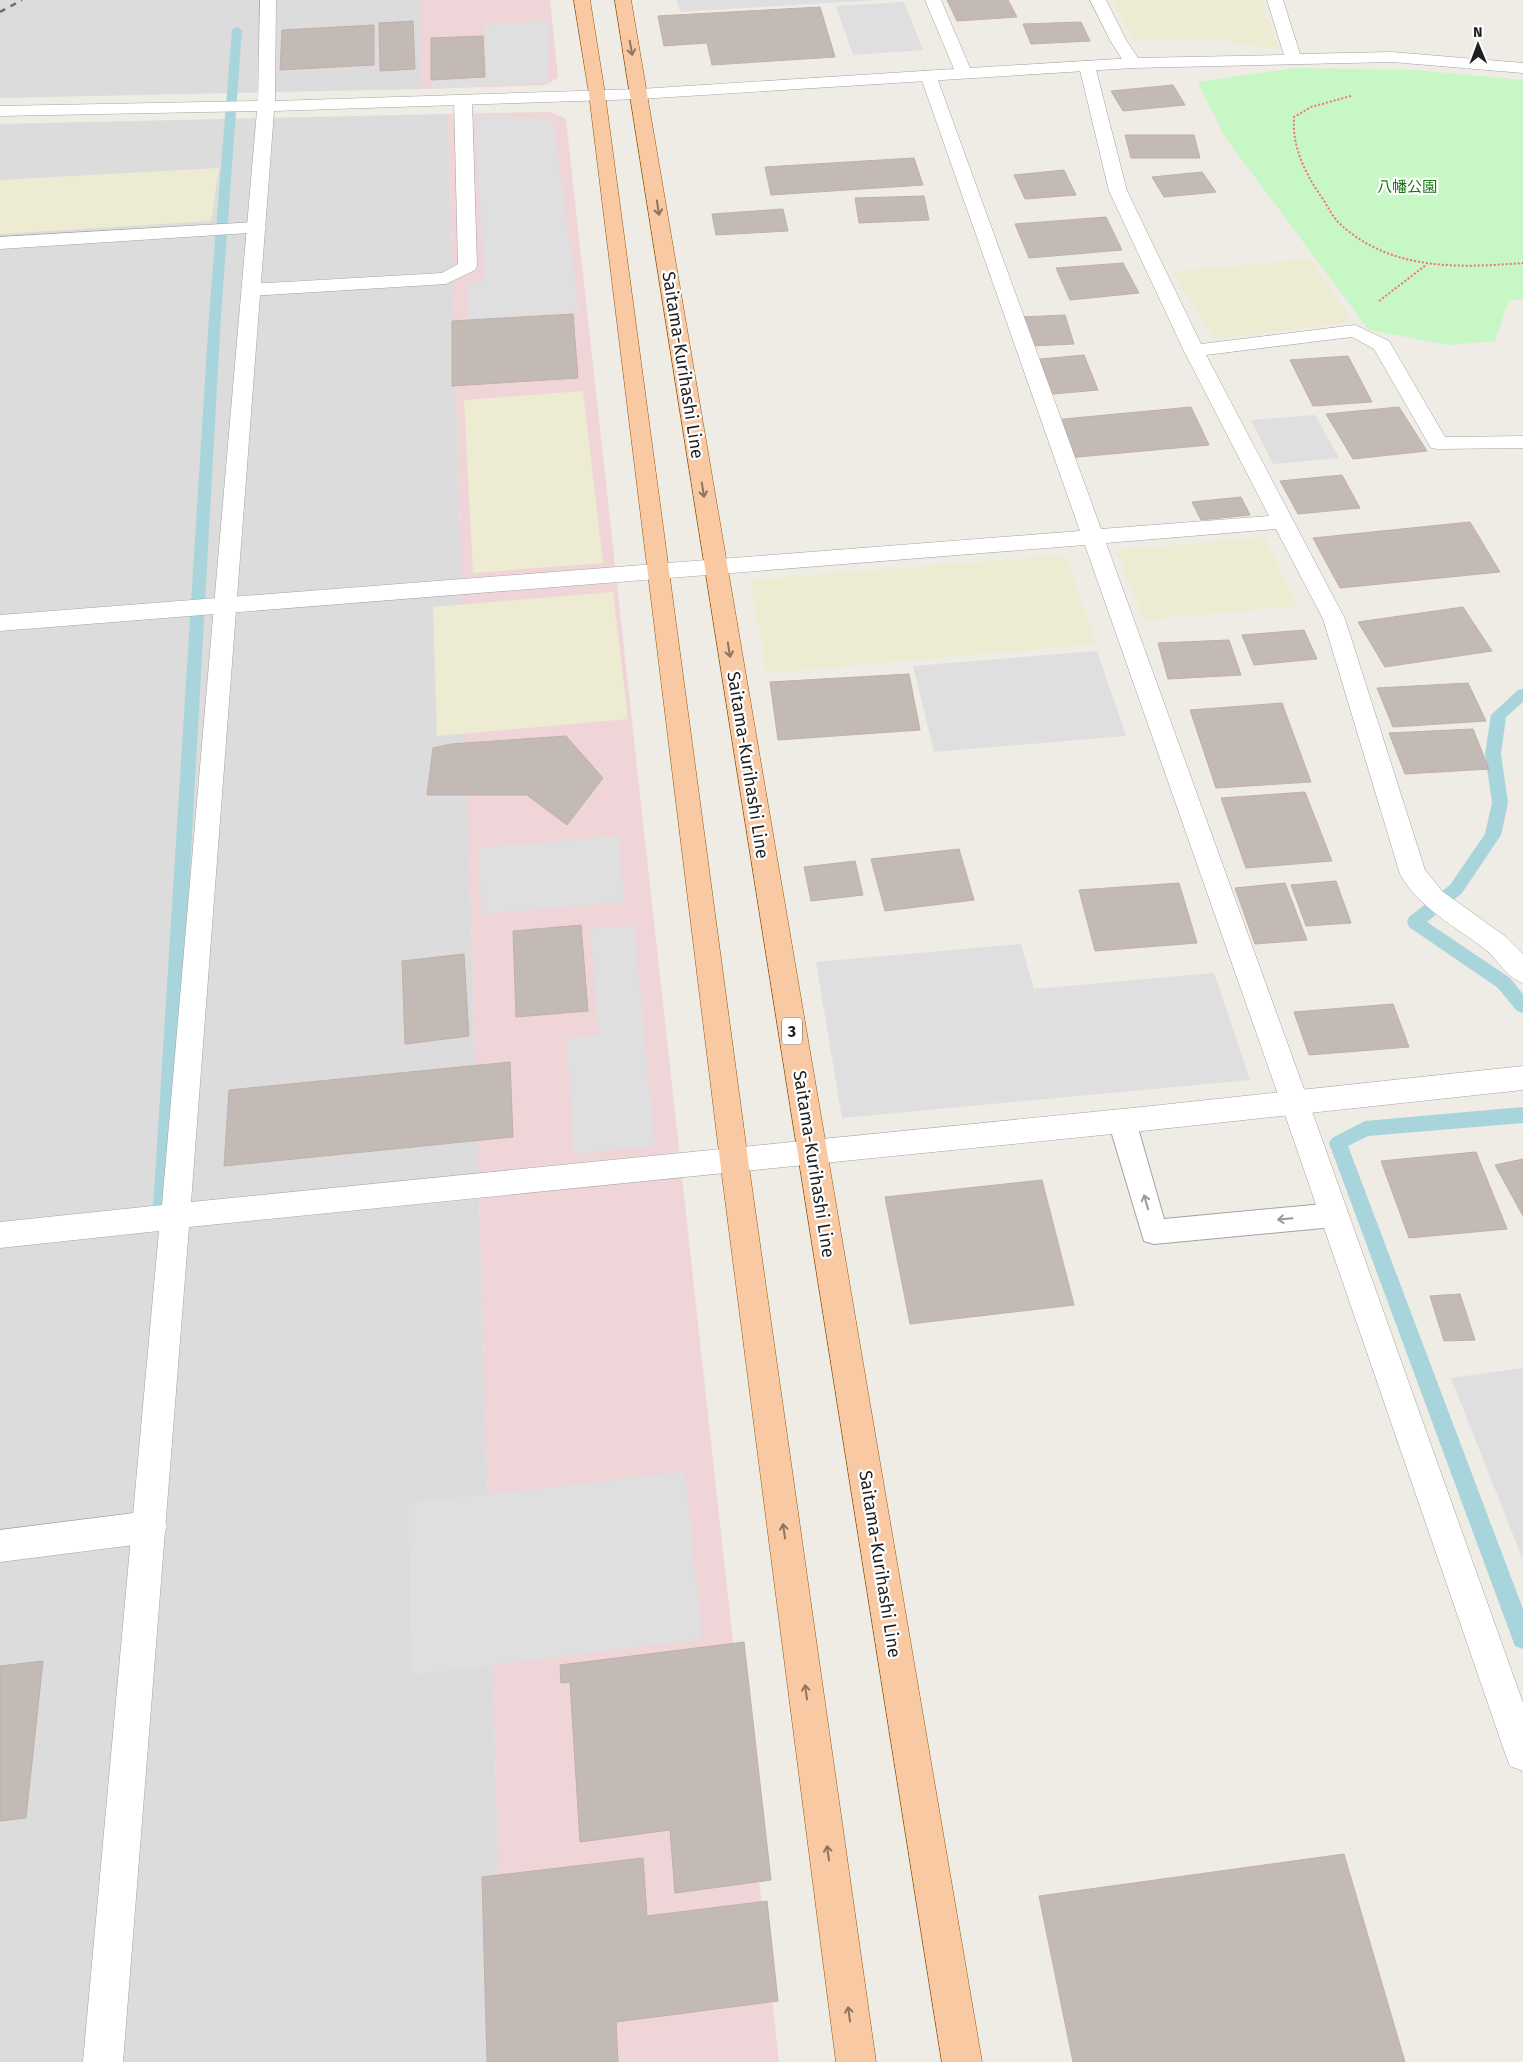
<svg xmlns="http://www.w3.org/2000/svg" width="1523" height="2062" font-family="'Fira Sans','Noto Sans JP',sans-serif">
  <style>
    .residential { fill: #dddcdc }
    .commercial { fill: #efd5d7 }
    .farmland { fill: #edecd2 }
    .park { fill: #c6f7c4 }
    .parking { fill: #dfdfdf }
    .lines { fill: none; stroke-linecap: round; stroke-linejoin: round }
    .stream { fill: #a8d5db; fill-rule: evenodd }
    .building { fill: #c4bab5; stroke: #c0b0a8 }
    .service-casing { stroke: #a3a3a3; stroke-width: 2 }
    .minor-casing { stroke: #a3a3a3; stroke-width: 1 }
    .tertiary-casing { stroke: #a3a3a3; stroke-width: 1 }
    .primary-casing { stroke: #935506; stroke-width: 1 }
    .path { stroke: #f47272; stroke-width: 2; stroke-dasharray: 2 2; stroke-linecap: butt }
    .service { fill: #fff; fill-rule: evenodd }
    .minor { fill: #fff; fill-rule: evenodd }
    .tertiary { fill: #fff; fill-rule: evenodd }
    .primary { fill: #f8c9a2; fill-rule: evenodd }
    .rail { stroke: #6d6d6d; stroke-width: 2.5; stroke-dasharray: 6 6; stroke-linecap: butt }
    .oneway { stroke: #8c7460 }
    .oneway2 { stroke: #9a9a9a }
    .labels { text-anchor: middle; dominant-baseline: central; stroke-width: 4.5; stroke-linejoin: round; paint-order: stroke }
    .far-park-label { font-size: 15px; fill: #137a10; stroke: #fff }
    .shield { fill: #fff; stroke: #626262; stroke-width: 1 }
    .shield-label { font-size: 16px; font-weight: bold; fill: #1f1f1f }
    .street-label { font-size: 18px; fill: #1f1f1f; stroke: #fff }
  </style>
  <rect width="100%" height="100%" fill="#efebe5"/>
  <g class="residential">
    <path d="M 0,0 L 420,0 L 422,89 L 0,98 Z"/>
    <path d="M 448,114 L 504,2062 L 0,2062 L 0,124 Z"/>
  </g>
  <g class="commercial">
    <path d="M 420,0 L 550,0 L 558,78 L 545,85 L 422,89 Z"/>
    <path d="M 550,112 L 566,119 L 779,2062 L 504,2062 L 448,114 Z"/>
  </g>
  <g class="farmland">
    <path d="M 1112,0 L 1261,0 L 1279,50 L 1215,39 L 1135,41 Z"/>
    <path d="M 219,168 L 211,221 L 0,234 L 0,180 Z"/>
    <path d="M 1310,259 L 1353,322 L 1215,339 L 1172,272 Z"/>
    <path d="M 583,391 L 603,563 L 473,573 L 464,400 Z"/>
    <path d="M 1265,537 L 1297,606 L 1144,620 L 1116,550 Z"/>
    <path d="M 1065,555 L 1097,644 L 767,673 L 750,580 Z"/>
    <path d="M 613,592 L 628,719 L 437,736 L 433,607 Z"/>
  </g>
  <path class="park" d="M 1295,68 L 1415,70 L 1523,80 L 1523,299 L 1509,300 L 1495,341 L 1449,345 L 1369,330 L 1225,137 L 1198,82 Z"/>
  <g class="parking">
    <path d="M 677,0 L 875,0 L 680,12 Z"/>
    <path d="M 904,2 L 923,50 L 853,55 L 836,6 Z"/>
    <path d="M 550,21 L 548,82 L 432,89 L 432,80 L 487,77 L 484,25 Z"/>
    <path d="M 474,115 L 553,119 L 579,311 L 469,320 L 467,283 L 485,281 Z"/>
    <path d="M 1315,415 L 1339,458 L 1273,464 L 1251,420 Z"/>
    <path d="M 1097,651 L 1126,736 L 934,752 L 913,666 Z"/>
    <path d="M 618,836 L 624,902 L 481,914 L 479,848 Z"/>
    <path d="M 634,925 L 655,1146 L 574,1154 L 566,1038 L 599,1035 L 590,929 Z"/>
    <path d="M 1021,944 L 1034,989 L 1214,973 L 1250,1080 L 842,1118 L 816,962 Z"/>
    <path d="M 1523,1368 L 1523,1560 L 1451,1378 Z"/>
    <path d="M 685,1472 L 702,1639 L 411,1675 L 409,1503 Z"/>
  </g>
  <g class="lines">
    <g class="stream">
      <path d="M 237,27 L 242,30 L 221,316 L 171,1209 L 169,1215 L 162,1217 L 155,1215 L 153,1209 L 209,316 L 232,30 Z"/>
      <path d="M 1523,689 L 1523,702 L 1506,717 L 1501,754 L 1508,803 L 1501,835 L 1462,893 L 1427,922 L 1510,978 L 1523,994 L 1523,1013 L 1517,1011 L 1498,988 L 1409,927 L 1407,922 L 1409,917 L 1450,885 L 1485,834 L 1492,803 L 1485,754 L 1491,715 L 1518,690 Z"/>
      <path d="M 1523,1107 L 1523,1123 L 1368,1136 L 1348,1146 L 1523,1609 L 1523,1649 L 1515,1646 L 1512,1638 L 1329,1143 L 1332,1138 L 1365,1121 Z"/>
    </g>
  </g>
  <g class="building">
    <path d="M 947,0 L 1008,0 L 1017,17 L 957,21 Z"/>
    <path d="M 820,7 L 835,57 L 712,65 L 707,43 L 664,46 L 658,16 Z"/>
    <path d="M 413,21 L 415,69 L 380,71 L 379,23 Z"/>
    <path d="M 1081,22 L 1090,41 L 1031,44 L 1023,24 Z"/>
    <path d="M 374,25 L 374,65 L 280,70 L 282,30 Z"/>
    <path d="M 483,36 L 485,77 L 431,80 L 431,38 Z"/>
    <path d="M 1173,85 L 1185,105 L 1123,111 L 1111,91 Z"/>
    <path d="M 1125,135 L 1194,135 L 1200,158 L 1131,158 Z"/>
    <path d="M 914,158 L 923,185 L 771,195 L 765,167 Z"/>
    <path d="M 1064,170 L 1076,195 L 1025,199 L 1014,175 Z"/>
    <path d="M 1202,172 L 1216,192 L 1164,197 L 1152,177 Z"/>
    <path d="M 924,196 L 929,220 L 859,223 L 855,198 Z"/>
    <path d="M 783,209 L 788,231 L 716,235 L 712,214 Z"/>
    <path d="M 1106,217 L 1122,250 L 1029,258 L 1015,224 Z"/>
    <path d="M 1123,263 L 1139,293 L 1070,300 L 1056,268 Z"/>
    <path d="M 573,314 L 578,378 L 452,386 L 452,321 Z"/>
    <path d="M 1065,315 L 1074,344 L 1029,346 L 1021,317 Z"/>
    <path d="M 1084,355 L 1098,390 L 1053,394 L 1040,359 Z"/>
    <path d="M 1348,356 L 1372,402 L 1313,406 L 1290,360 Z"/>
    <path d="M 1191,407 L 1209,445 L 1067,458 L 1053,420 Z"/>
    <path d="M 1399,407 L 1427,451 L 1353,459 L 1326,414 Z"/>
    <path d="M 1342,475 L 1360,508 L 1298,514 L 1280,481 Z"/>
    <path d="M 1241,497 L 1250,515 L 1201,520 L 1192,502 Z"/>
    <path d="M 1470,522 L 1500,572 L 1340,588 L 1313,538 Z"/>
    <path d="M 1463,607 L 1492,651 L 1385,667 L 1358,622 Z"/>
    <path d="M 1304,630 L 1317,659 L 1254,665 L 1242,635 Z"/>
    <path d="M 1229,640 L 1241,675 L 1168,679 L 1158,643 Z"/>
    <path d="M 909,674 L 920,730 L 778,740 L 770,682 Z"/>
    <path d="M 1468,683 L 1486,721 L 1393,727 L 1377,688 Z"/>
    <path d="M 1282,703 L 1311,782 L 1216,788 L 1190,710 Z"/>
    <path d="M 1473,729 L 1489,769 L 1405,774 L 1389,733 Z"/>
    <path d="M 566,736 L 603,778 L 567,825 L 527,795 L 427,795 L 433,748 L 451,744 Z"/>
    <path d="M 1305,792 L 1332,861 L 1246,868 L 1221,798 Z"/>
    <path d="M 959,849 L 974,900 L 885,911 L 871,859 Z"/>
    <path d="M 855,861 L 863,895 L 811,901 L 804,867 Z"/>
    <path d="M 1336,881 L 1351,923 L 1306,926 L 1291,885 Z"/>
    <path d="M 1179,883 L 1197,943 L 1095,951 L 1079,890 Z"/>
    <path d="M 1285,883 L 1307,940 L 1255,944 L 1235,888 Z"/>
    <path d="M 581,925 L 588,1011 L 516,1017 L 513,931 Z"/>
    <path d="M 464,954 L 469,1036 L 405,1044 L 402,961 Z"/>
    <path d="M 1393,1004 L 1409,1047 L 1309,1055 L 1294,1012 Z"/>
    <path d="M 510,1062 L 513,1137 L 224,1166 L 229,1090 Z"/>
    <path d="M 1476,1152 L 1507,1229 L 1409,1238 L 1381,1161 Z"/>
    <path d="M 1523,1159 L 1523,1216 L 1495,1165 Z"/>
    <path d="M 1042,1180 L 1074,1305 L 910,1324 L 885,1197 Z"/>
    <path d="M 1460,1294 L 1475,1340 L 1444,1341 L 1430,1296 Z"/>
    <path d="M 744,1642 L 771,1880 L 675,1893 L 670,1830 L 580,1842 L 570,1682 L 561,1683 L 560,1665 Z"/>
    <path d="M 43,1661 L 26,1818 L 0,1821 L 0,1666 Z"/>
    <path d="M 1344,1854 L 1405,2062 L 1073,2062 L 1039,1896 Z"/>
    <path d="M 643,1858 L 647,1916 L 767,1901 L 778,2001 L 616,2022 L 618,2062 L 487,2062 L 482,1877 Z"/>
  </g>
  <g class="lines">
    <g class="service-casing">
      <path id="service" d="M 1122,1110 L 1132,1113 L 1136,1121 L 1164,1219 L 1334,1203 L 1344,1206 L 1348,1215 L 1344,1224 L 1334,1227 L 1154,1244 L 1144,1241 L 1108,1121 L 1112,1113 Z"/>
    </g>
    <g class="minor-casing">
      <g id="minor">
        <path d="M 1090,0 L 1106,0 L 1126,40 L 1138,58 L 1284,55 L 1267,0 L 1283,0 L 1300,54 L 1392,52 L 1523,63 L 1523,73 L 1392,62 L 1133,68 L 1127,67 L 1110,40 Z"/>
        <path d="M 1087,61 L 1093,62 L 1095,66 L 1127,191 L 1201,344 L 1355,325 L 1389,341 L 1445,437 L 1523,436 L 1523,448 L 1438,449 L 1431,448 L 1374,349 L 1352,337 L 1206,355 L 1345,619 L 1425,870 L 1442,891 L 1506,937 L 1523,954 L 1523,983 C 1506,977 1499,961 1486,950 C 1456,926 1419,909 1400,874 L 1323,619 L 1276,529 L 1106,543 L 1309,1103 L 1523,1703 L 1523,1771 L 1510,1766 L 1505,1753 L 1281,1103 L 1085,545 L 0,631 L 0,615 L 1080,531 L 920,75 L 922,71 L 934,71 L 936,75 L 1101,529 L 1269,516 L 1184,351 L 1109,191 L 1079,66 L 1081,62 Z"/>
        <path d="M 463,95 L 469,96 L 472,100 L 477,266 L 475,270 L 446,284 L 251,296 L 244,294 L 241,290 L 244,286 L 251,284 L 442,273 L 458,264 L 454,100 L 457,96 Z"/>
        <path d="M 257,222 L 264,224 L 266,228 L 264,232 L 0,249 L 0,237 Z"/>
        <path d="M 150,1511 L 162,1516 L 167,1527 L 162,1538 L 150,1543 L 0,1562 L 0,1530 Z"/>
      </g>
    </g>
    <g class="tertiary-casing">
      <path id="tertiary" d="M 260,0 L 276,0 L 275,101 L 640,89 L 954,69 L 925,0 L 941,0 L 970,68 L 1133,58 L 1139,59 L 1141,63 L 1139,67 L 1133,68 L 640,99 L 274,111 L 191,1202 L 1142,1107 L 1523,1066 L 1523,1090 L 1142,1131 L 189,1227 L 123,2062 L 83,2062 L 159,1231 L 0,1248 L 0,1222 L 162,1205 L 257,111 L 0,116 L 0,106 L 258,101 Z"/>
    </g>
    <g class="primary-casing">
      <g id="primary">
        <path d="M 574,0 L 590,0 L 605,94 L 748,1160 L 876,2062 L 836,2062 L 720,1160 L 589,94 Z"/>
        <path d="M 615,0 L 631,0 L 982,2062 L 942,2062 Z"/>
      </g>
    </g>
    <g class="path">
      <path d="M 1351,96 L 1311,107 L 1294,117 C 1292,146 1304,171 1320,195 C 1327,204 1331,215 1339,223 C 1390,271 1458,268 1523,263"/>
      <path d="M 1379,301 L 1426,265"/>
    </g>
    <use href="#service" class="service"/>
    <use href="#minor" class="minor"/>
    <use href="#tertiary" class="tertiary"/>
    <use href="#primary" class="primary"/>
    <path class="rail" d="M 0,12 L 22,0"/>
  </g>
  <defs><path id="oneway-shaft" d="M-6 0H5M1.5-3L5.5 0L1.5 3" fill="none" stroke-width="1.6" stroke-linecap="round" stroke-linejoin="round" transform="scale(1.25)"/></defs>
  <g class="oneway">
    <use href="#oneway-shaft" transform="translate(631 48) rotate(80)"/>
    <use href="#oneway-shaft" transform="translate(658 208) rotate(81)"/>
    <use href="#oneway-shaft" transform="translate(703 490) rotate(81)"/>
    <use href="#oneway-shaft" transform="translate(729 650) rotate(81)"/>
    <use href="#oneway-shaft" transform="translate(784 1531) rotate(-98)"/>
    <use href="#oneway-shaft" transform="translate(806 1692) rotate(-98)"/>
    <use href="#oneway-shaft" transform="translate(828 1853) rotate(-98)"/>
    <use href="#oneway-shaft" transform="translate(849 2014) rotate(-98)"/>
  </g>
  <g class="oneway2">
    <use href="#oneway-shaft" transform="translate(1146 1202) rotate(-106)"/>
    <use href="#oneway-shaft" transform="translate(1285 1219) rotate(175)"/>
  </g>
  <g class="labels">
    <g class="far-park-label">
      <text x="1407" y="187">八幡公園</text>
    </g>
    <rect class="shield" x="782" y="1017.5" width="20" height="27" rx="4"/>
    <g class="shield-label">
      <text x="792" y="1031">3</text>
    </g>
    <g class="street-label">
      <text transform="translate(683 365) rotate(81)">Saitama-Kurihashi Line</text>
      <text transform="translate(748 765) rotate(81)">Saitama-Kurihashi Line</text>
      <text transform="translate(814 1164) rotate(81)">Saitama-Kurihashi Line</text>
      <text transform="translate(880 1564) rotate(81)">Saitama-Kurihashi Line</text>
    </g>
  </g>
  <g transform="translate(1478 45) rotate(359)" stroke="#ffffff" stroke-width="4" paint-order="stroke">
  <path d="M0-4L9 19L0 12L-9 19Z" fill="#1f1f1f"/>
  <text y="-8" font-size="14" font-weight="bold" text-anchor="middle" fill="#1f1f1f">N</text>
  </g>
</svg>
